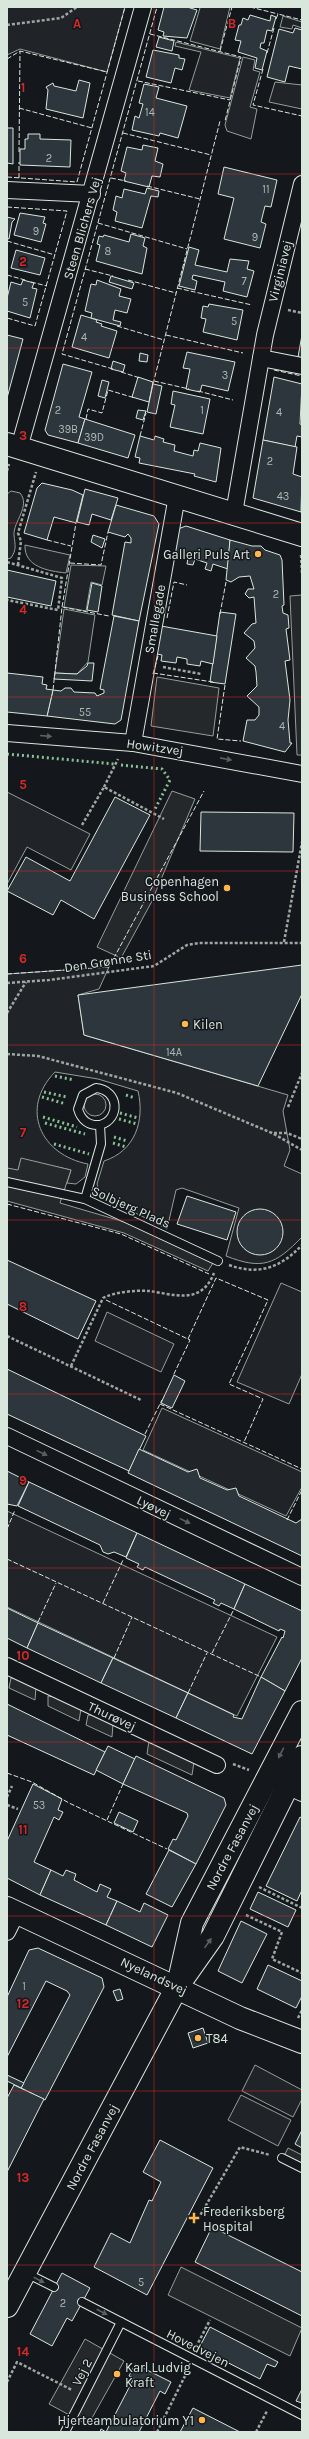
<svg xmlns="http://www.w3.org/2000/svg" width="309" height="2439" font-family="Karla,sans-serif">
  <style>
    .green { fill: #202428; stroke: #939e99 }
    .parking { fill: #24282b; stroke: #939e99 }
    .building { fill: #2c363c; stroke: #d8e6dc }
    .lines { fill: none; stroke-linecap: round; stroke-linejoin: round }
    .lane-casing { stroke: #d8e6dc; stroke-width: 10 }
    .street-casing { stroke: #d8e6dc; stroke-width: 18 }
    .secondary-casing { stroke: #d8e6dc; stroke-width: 24 }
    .path { stroke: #9da8a2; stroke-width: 2.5; stroke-dasharray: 3 2; stroke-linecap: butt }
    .lane { stroke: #14181c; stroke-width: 8 }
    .street { stroke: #14181c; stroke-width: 16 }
    .secondary { stroke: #14181c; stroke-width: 22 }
    .hedge { stroke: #8ac095; stroke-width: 3; stroke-dasharray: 2 3; stroke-linecap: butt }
    .fence { stroke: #d8e6dc; stroke-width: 1; stroke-dasharray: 5 2; stroke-linecap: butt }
    .oneway { fill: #59605f }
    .grid { fill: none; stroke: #d62828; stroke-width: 1; stroke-opacity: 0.55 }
    .poi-dot { fill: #ffb74d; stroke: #14181c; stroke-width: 1.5 }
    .labels { text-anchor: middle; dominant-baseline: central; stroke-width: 3; stroke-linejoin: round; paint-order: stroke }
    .number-label { font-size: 11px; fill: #adbab4 }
    .street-label { font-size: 13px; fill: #d8e6dc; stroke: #14181c }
    .poi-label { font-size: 13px; fill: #d8e6dc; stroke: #14181c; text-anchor: start }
    .grid-label { font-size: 13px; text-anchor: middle; font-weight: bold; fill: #d62828; stroke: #14181c; stroke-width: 3; stroke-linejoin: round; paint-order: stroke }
  </style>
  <rect width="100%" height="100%" fill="#14181c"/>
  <g class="green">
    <path d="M 7,7 L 125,7 L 107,72 L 20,49 L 7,55 Z"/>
    <path d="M 197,7 L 230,7 L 220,49 L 190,41 L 200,8 Z"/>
    <path d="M 283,16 L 302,22 L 302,28 L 293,25 L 292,29 L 280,27 Z"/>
    <path d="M 176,42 L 240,58 L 230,98 L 189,90 L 201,52 L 175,46 Z"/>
    <path d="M 243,57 L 255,60 L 253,70 L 260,72 L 250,107 L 257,109 L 251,139 L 227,131 L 225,125 Z"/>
    <path d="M 275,82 L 302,85 L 302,109 L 269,102 Z"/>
    <path d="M 11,491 L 20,493 C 31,506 13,522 14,535 C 15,545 17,549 11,558 L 7,559 L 7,494 Z"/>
    <path d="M 25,545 L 70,555 L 66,573 C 48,571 24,567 25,545 Z"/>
    <path d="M 71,565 L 106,566 L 102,585 L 91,582 L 86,611 L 64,607 Z"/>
    <path d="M 64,609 L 95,615 L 88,662 L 77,674 L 55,673 Z"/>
    <path d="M 7,792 L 90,834 L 71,870 L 27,847 L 7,884 Z"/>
    <path d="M 109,967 L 99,989 L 78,995 L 84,1035 L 288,1095 L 283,1111 L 290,1150 L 284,1166 L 302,1174 L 302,1237 C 275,1265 262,1270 226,1256 L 239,1208 L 182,1188 L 176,1190 L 167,1229 L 100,1195 L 97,1184 L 104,1161 C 135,1151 145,1121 138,1091 L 98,1079 L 55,1072 C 19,1109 41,1155 88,1164 L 85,1177 L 76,1184 L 67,1183 L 71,1170 L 21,1159 L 18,1171 L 7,1168 L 7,974 Z"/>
    <circle cx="95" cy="1105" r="11"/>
    <path d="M 281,1283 L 302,1292 L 302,1374 L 289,1404 L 237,1382 Z"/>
    <path d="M 107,1312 L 174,1344 L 161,1372 L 95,1341 Z"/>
    <path d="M 162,1408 L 302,1472 L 302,1487 L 286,1516 L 143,1450 Z"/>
    <path d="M 7,1511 L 277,1637 L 237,1716 L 7,1607 Z"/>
    <path d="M 255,2065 L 302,2090 L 302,2099 L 293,2117 L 242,2091 Z"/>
    <path d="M 241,2095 L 291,2120 L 278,2146 L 228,2120 Z"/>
  </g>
  <g class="parking">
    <path d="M 302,595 L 302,755 L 297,755 L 290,596 Z"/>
    <path d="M 157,677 L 219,688 L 213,736 L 151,726 Z"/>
    <path d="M 172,791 L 195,799 L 151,903 L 121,958 L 97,947 Z"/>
    <path d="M 21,1158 L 71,1170 L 60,1203 L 128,1223 L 213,1263 L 208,1271 L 124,1233 L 7,1201 L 7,1168 L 18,1170 Z"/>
    <path d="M 11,1678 L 17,1678 L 36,1687 L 35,1700 L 9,1688 Z"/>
    <path d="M 48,1696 L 55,1697 L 81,1709 L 79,1721 L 48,1706 Z"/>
    <path d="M 88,1715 L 94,1715 L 113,1724 L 112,1737 L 86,1725 Z"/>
    <path d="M 149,1741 L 194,1762 L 192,1775 L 147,1754 Z"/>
    <path d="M 288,2148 L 302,2155 L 302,2165 L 284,2156 Z"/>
    <path d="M 181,2267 L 302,2328 L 290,2356 L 168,2295 Z"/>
    <path d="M 85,2339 L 124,2361 L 88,2425 L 49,2404 Z"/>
  </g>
  <g class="building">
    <path d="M 164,7 L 187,7 L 197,10 L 187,38 L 163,36 L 164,32 L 158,30 Z"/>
    <path d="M 250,15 L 270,21 L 271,15 L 276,17 L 272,31 L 267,30 L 264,43 L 261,43 L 260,48 L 267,51 L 262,70 L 255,68 L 257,58 L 238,52 L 241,41 L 235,40 L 239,25 L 241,25 L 243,18 L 248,20 Z"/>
    <path d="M 295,28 L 302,30 L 302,69 L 289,66 L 285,82 L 267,77 L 279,29 L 293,33 Z"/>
    <path d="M 159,37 L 174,41 L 172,51 L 156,47 Z"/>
    <path d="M 153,50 L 179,55 L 179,58 L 185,59 L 182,70 L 175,68 L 171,83 L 146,77 Z"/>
    <path d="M 79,80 L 90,83 L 83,118 L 46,109 L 48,90 L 46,87 L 53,83 L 54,86 L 76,91 Z"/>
    <path d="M 144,84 L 159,87 L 156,98 L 187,106 L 178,138 L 160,133 L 159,136 L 132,130 L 135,116 L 139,118 L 143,104 L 139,103 Z"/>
    <path d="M 7,128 L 13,128 L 13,164 L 7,163 Z"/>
    <path d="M 28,134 L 40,134 L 40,139 L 71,140 L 70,167 L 20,165 L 20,149 L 25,149 L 25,139 L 28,139 Z"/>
    <path d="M 143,145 L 158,148 L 155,161 L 163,164 L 160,177 L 152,176 L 149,187 L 124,181 L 126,173 L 121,171 L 127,147 L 142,150 Z"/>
    <path d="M 224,167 L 277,180 L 271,207 L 265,206 L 261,222 L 266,224 L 260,248 L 224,239 L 234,198 L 218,194 Z"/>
    <path d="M 147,188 L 159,191 L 158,197 L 151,196 L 142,228 L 115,221 L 117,212 L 113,210 L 116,196 L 122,198 L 124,189 L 145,194 Z"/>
    <path d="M 20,213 L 45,217 L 43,223 L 46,224 L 41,242 L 14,235 Z"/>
    <path d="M 7,217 L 15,219 L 12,222 L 9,239 L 7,238 Z"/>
    <path d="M 131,234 L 145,238 L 143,246 L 147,248 L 142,274 L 96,261 L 100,245 L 97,244 L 99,236 L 103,237 L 104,235 L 129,242 Z"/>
    <path d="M 189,247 L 199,250 L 195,265 L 227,272 L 230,259 L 249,261 L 247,269 L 254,271 L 247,297 L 223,291 L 225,282 L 193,275 L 192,279 L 197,281 L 195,290 L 179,286 Z"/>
    <path d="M 16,250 L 45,258 L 40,275 L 11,268 Z"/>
    <path d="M 111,276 L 134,283 L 132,289 L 109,282 Z"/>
    <path d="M 23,280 L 34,283 L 32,288 L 37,289 L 30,318 L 7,311 L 7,298 L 11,282 L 21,285 Z"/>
    <path d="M 97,280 L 121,289 L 119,296 L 131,299 L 127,313 L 115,310 L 113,320 L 121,322 L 120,326 L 91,318 L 92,313 L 85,311 L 91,284 L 96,285 Z"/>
    <path d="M 209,304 L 243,310 L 237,340 L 203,332 L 206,319 L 201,318 L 203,306 L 208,307 Z"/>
    <path d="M 81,315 L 97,320 L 96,322 L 102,324 L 101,326 L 117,331 L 109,358 L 72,347 Z"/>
    <path d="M 7,335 L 23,339 L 7,398 Z"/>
    <path d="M 302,335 L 302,358 L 298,357 Z"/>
    <path d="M 187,352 L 235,362 L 228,391 L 202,385 L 200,392 L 186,389 L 190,369 L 183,368 Z"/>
    <path d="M 140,353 L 148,355 L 147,362 L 139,361 Z"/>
    <path d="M 113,361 L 125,365 L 123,372 L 111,369 Z"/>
    <path d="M 63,364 L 92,372 L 79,417 L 85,419 L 78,443 L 48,435 L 45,430 Z"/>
    <path d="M 138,377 L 153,382 L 149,402 L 132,397 Z"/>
    <path d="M 274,377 L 302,384 L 300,424 L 302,425 L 302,437 L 297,436 L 295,447 L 263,440 Z"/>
    <path d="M 102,380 L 109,382 L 105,398 L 98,396 Z"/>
    <path d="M 153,384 L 162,386 L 156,414 L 147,412 Z"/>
    <path d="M 173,391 L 210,399 L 203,434 L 170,427 L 175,405 L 171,404 Z"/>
    <path d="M 138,410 L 146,411 L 143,420 L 136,418 Z"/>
    <path d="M 85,419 L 135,435 L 128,458 L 78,443 Z"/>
    <path d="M 140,436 L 154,440 L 155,436 L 164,439 L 163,442 L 175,445 L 174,451 L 193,456 L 194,450 L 198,451 L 200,443 L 221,448 L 216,482 L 194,476 L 195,474 L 139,463 L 140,458 L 135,457 Z"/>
    <path d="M 263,440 L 297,447 L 293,474 L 302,477 L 301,512 L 253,498 Z"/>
    <path d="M 42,483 L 72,490 L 83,495 L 76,523 L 54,517 L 47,540 L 24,533 L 37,488 Z"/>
    <path d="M 85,489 L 118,498 L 111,520 L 92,514 L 89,525 L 77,522 Z"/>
    <path d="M 116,505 L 154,516 L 159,524 L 139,621 L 112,615 L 125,542 L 131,543 L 131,538 L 128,534 L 125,537 L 108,532 Z"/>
    <path d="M 186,526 L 230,540 L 228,569 L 213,564 L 211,571 L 205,569 L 207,563 L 195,559 L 193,565 L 187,564 L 188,558 L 174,555 L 178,529 Z"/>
    <path d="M 93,535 L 105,539 L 102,548 L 91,542 Z"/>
    <path d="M 230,540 L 252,546 L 261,546 L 265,550 L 280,555 L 282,560 L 284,605 L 282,606 L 283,613 L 288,615 L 289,628 L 286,629 L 290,660 L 285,661 L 290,700 L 288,720 L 290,743 L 292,743 L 285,752 L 243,741 L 247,720 L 255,720 L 259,715 L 259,707 L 247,696 L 257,686 L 256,672 L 255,666 L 246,658 L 255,648 L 254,641 L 244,633 L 252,624 L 256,623 L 254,597 L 249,598 L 245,594 L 248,589 L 254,589 L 250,576 L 239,577 L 231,582 L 226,580 Z"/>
    <path d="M 7,570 L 56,581 L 51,606 L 7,597 Z"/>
    <path d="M 92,583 L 102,586 L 98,612 L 87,610 Z"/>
    <path d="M 220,612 L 236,614 L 225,684 L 210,682 Z"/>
    <path d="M 114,616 L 139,621 L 121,720 L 115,724 L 47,716 L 53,690 L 61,691 L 65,688 L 71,688 L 74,692 L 95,693 L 97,696 L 104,693 L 104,690 L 100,689 Z"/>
    <path d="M 161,626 L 217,636 L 213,664 L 201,661 L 200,666 L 187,664 L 187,659 L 177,657 L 176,663 L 161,661 L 162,655 L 157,654 Z"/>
    <path d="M 88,663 L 94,663 L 92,681 L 54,679 L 55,673 L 77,674 L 87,666 Z"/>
    <path d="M 7,673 L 43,677 L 42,684 L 47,685 L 46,689 L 53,690 L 47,716 L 7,712 Z"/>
    <path d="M 115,797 L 150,815 L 94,919 L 61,900 L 53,915 L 7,891 L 26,857 L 70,881 Z"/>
    <path d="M 201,812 L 294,813 L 293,852 L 200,851 Z"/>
    <path d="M 302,965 L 302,994 L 258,1086 L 84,1035 L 78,995 Z"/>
    <path d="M 187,1196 L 236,1212 L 227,1240 L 177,1224 Z"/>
    <circle cx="260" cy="1232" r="23"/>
    <path d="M 7,1260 L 96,1301 L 78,1339 L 7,1304 Z"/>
    <path d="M 7,1369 L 146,1436 L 129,1471 L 7,1414 Z"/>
    <path d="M 174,1375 L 185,1381 L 172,1408 L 161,1403 Z"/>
    <path d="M 139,1449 L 188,1472 L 197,1469 L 200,1478 L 227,1490 L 236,1488 L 239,1496 L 296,1523 L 302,1519 L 302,1556 L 128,1473 Z"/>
    <path d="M 7,1471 L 29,1482 L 17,1506 L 7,1504 Z"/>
    <path d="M 29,1482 L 137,1533 L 126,1557 L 114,1552 L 108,1554 L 103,1552 L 100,1545 L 18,1506 Z"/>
    <path d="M 137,1533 L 245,1584 L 234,1609 L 221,1603 L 219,1606 L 213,1603 L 215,1600 L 145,1567 L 143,1570 L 137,1567 L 139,1564 L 126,1558 Z"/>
    <path d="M 245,1584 L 302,1611 L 302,1658 L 285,1691 L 261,1677 L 282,1637 L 283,1638 L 285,1631 L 280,1629 L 279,1631 L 234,1609 Z"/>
    <path d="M 7,1608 L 38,1623 L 27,1648 L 7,1638 Z"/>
    <path d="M 38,1623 L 113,1658 L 101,1683 L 27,1648 Z"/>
    <path d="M 113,1658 L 188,1693 L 176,1718 L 101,1683 Z"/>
    <path d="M 261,1677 L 285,1691 L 252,1754 L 176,1718 L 188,1693 L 234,1715 L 233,1717 L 242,1719 Z"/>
    <path d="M 7,1704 L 105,1752 L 94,1775 L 7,1735 Z"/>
    <path d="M 108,1746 L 135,1759 L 123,1784 L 96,1770 Z"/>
    <path d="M 136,1756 L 224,1798 L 226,1805 L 196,1864 L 168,1849 L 173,1839 L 176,1840 L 188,1816 L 187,1813 L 123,1784 Z"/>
    <path d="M 33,1784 L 62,1799 L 58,1810 L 63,1812 L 59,1820 L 54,1817 L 34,1862 L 51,1870 L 40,1895 L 7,1878 L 7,1841 Z"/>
    <path d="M 119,1812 L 138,1821 L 133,1832 L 114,1823 Z"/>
    <path d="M 300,1817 L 302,1818 L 302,1890 L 297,1901 L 266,1886 Z"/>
    <path d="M 169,1850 L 196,1864 L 172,1907 L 146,1894 Z"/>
    <path d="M 51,1870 L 63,1876 L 66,1870 L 76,1874 L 74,1880 L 97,1892 L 100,1884 L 111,1889 L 107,1897 L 117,1901 L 106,1925 L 40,1895 Z"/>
    <path d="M 258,1892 L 296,1910 L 288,1927 L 250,1909 Z"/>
    <path d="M 117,1901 L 140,1912 L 144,1903 L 168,1915 L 152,1947 L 106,1925 Z"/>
    <path d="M 241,1921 L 267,1934 L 242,1983 L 218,1971 Z"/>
    <path d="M 38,1948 L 102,1978 L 104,1987 L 45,2100 L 21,2088 L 70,1995 L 67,1991 L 46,1981 L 7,2057 L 7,1997 L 29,1950 Z"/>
    <path d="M 268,1965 L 302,1981 L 302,1996 L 296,2008 L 257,1989 Z"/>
    <path d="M 120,1989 L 123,1999 L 117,2001 L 113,1991 Z"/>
    <path d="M 203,2028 L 208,2043 L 193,2048 L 188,2033 Z"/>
    <path d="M 7,2075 L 24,2083 L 21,2088 L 7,2081 Z"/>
    <path d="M 14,2085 L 44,2099 L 7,2172 L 7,2098 Z"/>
    <path d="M 302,2130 L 302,2148 L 295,2144 Z"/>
    <path d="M 160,2140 L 213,2168 L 147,2295 L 94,2267 L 111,2233 L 130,2243 L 149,2200 L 152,2201 L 161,2182 L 143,2172 Z"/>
    <path d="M 212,2227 L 302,2272 L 302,2316 L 195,2262 Z"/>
    <path d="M 62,2273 L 90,2288 L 72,2321 L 67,2318 L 52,2346 L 30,2334 Z"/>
    <path d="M 210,2327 L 278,2362 L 275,2367 L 267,2364 L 260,2379 L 199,2348 Z"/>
    <path d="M 135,2364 L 171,2382 L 165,2394 L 160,2391 L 139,2432 L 100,2432 L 101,2429 L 106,2432 L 134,2378 L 129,2376 Z"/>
    <path d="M 302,2389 L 302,2403 L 296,2401 Z"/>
    <path d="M 193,2408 L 240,2432 L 180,2432 Z"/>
  </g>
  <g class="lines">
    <g class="lane-casing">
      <g id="lane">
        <path d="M 7,1182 L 85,1199 L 218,1261"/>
        <path d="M 85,1199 L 101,1144 L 100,1125 C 121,1119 119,1090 96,1088 L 83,1095 L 78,1109 C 81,1120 89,1126 100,1125"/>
        <path d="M 282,2158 L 302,2168"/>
        <path d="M 26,2273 L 54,2287"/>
        <path d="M 82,2302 L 302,2415"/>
        <path d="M 65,2432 L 121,2322"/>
      </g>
    </g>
    <g class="street-casing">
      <g id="street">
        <path d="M 7,190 L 92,194"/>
        <path d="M 261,358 L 302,366"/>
        <path d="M 19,448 L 143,7"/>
        <path d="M 234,513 L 265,335 L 302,184"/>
        <path d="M 7,733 L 133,743 L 302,774"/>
        <path d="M 133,743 L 177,496"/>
        <path d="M 7,1436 L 302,1577"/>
        <path d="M 7,1666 L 217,1765"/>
        <path d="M 279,1782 L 302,1793"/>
        <path d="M 7,1932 L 17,1912"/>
      </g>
    </g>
    <g class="secondary-casing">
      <g id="secondary">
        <path d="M 7,444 L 302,535"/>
        <path d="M 7,1908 L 240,2018 L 302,2042"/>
        <path d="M 180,1976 L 192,1923 L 302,1712"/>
        <path d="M 7,2306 L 177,1987 L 213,1936 L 302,1757"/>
      </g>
    </g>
    <g class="path">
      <path d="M 7,25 L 61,18 L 77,7"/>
      <path d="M 288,310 L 302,313"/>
      <path d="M 7,471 L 9,464"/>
      <path d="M 301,555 L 302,574"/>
      <path d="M 7,562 L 62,578 L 58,610 L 7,600"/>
      <path d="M 18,565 L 21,541 L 18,533 L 36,472"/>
      <path d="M 163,667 L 201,674"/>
      <path d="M 104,787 L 118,759"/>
      <path d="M 82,825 L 104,787 L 164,819"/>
      <path d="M 284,942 L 302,842"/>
      <path d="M 7,983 L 49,980 L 154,966 L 187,945 L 199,943 L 302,943"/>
      <path d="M 7,1013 L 26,982"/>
      <path d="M 7,1054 L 38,1056 L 177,1093 L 272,1133 L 302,1150"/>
      <path d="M 288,1107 L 302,1073"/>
      <path d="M 274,1133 L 287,1133 L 302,1139"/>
      <path d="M 229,1265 C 260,1276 281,1267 302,1245"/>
      <path d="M 7,1336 L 141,1400"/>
      <path d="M 71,1366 L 103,1298 C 115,1292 135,1290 149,1291 C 173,1294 201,1306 214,1273"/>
      <path d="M 233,1764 L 249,1770"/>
      <path d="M 7,1797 L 12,1786"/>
      <path d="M 7,1805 L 18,1809"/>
      <path d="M 259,1887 L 302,1908"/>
      <path d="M 246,1915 L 282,1932 L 272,1959 L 302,1973"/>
      <path d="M 298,2018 L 302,2010"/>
      <path d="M 198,2219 L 240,2147 L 270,2155"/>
      <path d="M 196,2347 L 210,2320"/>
      <path d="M 7,2382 L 17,2362 L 72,2390"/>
      <path d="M 157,2432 L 188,2370"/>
      <path d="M 256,2432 L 267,2411"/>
    </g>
    <use href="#lane" class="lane"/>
    <use href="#street" class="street"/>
    <use href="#secondary" class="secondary"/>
    <g class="hedge">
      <path d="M 7,754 L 114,764"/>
      <path d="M 121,765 L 162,769 L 170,780 L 155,809"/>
      <path d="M 55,1076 L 74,1080"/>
      <path d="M 44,1092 L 67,1097"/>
      <path d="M 126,1095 L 135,1098"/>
      <path d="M 42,1097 L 66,1104"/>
      <path d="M 120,1113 L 138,1118"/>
      <path d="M 43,1117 L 77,1127"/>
      <path d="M 119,1119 L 137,1124"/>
      <path d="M 45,1123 L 85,1134"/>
      <path d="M 114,1137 L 127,1141"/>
      <path d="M 113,1143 L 126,1147"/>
      <path d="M 54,1144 L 89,1154"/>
    </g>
    <g class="fence">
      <path d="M 250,7 L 278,14"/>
      <path d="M 276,19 L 278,14 L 302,20"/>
      <path d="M 150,34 L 241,57 L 225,121"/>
      <path d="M 220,51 L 232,7"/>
      <path d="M 267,53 L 274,28"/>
      <path d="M 7,59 L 20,51 L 107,72"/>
      <path d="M 263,69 L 253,105 L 302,116"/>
      <path d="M 138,81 L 230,100"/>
      <path d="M 19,108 L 92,128"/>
      <path d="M 123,133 L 211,155"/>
      <path d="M 19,152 L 20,51"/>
      <path d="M 7,177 L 77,182 L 125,7"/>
      <path d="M 19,178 L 19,162"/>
      <path d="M 111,178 L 126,181"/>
      <path d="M 147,186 L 200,199"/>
      <path d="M 7,207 L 67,211 L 35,326 L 7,318"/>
      <path d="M 98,223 L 187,249"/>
      <path d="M 7,241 L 55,255"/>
      <path d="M 85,269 L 113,276"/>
      <path d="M 7,275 L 25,280"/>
      <path d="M 128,280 L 176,293"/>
      <path d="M 31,282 L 47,286"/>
      <path d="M 177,288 L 252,305"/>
      <path d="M 117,326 L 164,340"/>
      <path d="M 166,335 L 243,353"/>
      <path d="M 113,369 L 62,354 L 157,7"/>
      <path d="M 274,370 L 302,376"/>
      <path d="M 121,372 L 140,378"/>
      <path d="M 154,381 L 189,389"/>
      <path d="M 153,384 L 220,121"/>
      <path d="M 198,391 L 233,400"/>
      <path d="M 86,419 L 88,409 L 102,413 L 108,390 L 135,398"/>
      <path d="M 140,436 L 146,413"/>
      <path d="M 47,540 L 71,546"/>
      <path d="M 70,563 L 101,565 L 108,532"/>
      <path d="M 62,607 L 76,523"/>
      <path d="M 220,614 L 226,582"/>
      <path d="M 167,618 L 174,582 L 187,585"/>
      <path d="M 153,673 L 213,682"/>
      <path d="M 153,674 L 158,656"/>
      <path d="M 225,685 L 217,739 L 241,741"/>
      <path d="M 53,690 L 62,607 L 109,616"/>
      <path d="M 7,974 L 109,967 L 204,791"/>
      <path d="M 7,1204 L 121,1234 L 209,1274"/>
      <path d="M 106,1300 L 190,1340 L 173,1376"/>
      <path d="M 188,1339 L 216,1278 L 268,1300 L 229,1384 L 263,1399 L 244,1442"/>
      <path d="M 160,1404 L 302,1469"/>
      <path d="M 145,1434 L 162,1400"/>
      <path d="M 287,1520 L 302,1490"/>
      <path d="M 7,1529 L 15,1510"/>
      <path d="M 7,1559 L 261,1677"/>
      <path d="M 103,1603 L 123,1560"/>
      <path d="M 38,1622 L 56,1583"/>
      <path d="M 212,1653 L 234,1609"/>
      <path d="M 114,1658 L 132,1617"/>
      <path d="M 188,1693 L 207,1653"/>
      <path d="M 7,1773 L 32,1782 L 69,1803 L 167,1849"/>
      <path d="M 107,1820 L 123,1784"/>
    </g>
  </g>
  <defs><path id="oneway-solid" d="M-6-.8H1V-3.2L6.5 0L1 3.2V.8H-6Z"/></defs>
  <g class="oneway">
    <use href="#oneway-solid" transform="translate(46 736) rotate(5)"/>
    <use href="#oneway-solid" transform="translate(226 759) rotate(11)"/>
    <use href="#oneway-solid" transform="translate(42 1453) rotate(26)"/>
    <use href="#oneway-solid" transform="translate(185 1521) rotate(26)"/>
    <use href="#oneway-solid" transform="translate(281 1753) rotate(117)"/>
    <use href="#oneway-solid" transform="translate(208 1943) rotate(-55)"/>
    <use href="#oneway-solid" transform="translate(39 2280) rotate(27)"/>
    <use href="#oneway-solid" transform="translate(102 2312) rotate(27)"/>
  </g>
  <path class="grid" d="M 154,7 L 154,2432M 7,174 L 302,174M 7,348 L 302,348M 7,523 L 302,523M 7,697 L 302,697M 7,871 L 302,871M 7,1045 L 302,1045M 7,1220 L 302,1220M 7,1394 L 302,1394M 7,1568 L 302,1568M 7,1742 L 302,1742M 7,1916 L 302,1916M 7,2091 L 302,2091M 7,2265 L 302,2265"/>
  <g class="poi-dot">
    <circle cx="258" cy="554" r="4"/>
    <circle cx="227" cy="888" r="4"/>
    <circle cx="185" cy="1024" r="4"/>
    <circle cx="198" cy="2038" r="4"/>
    <path d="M192 2212h4v4h4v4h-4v4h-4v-4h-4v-4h4z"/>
    <circle cx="117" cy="2374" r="4"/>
    <circle cx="202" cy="2420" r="4"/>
  </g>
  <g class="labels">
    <g class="number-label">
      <text x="150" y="112">14</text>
      <text x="49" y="158">2</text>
      <text x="266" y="189">11</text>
      <text x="36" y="231">9</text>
      <text x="255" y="237">9</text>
      <text x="108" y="251">8</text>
      <text x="244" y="281">7</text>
      <text x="25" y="302">5</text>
      <text x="234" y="321">5</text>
      <text x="84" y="337">4</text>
      <text x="225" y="375">3</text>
      <text x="58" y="410">2</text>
      <text x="202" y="410">1</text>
      <text x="279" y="412">4</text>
      <text x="68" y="429">39B</text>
      <text x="94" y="437">39D</text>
      <text x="270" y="461">2</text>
      <text x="283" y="496">43</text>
      <text x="276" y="594">2</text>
      <text x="85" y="712">55</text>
      <text x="282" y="726">4</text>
      <text x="174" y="1052">14A</text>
      <text x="39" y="1805">53</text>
      <text x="24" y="1986">1</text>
      <text x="141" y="2282">5</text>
      <text x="63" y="2303">2</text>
    </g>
    <g class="street-label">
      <text transform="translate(82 228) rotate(-74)">Steen Blichers Vej</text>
      <text transform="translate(280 271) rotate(-76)">Virginiavej</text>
      <text transform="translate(155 619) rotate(-80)">Smallegade</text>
      <text transform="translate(155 747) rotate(8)">Howitzvej</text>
      <text transform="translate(108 961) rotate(-9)">Den Grønne Sti</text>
      <text transform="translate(131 1207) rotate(24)">Solbjerg Plads</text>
      <text transform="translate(154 1507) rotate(26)">Lyøvej</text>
      <text transform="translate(112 1716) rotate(25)">Thurøvej</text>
      <text transform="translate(232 1847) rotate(-62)">Nordre Fasanvej</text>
      <text transform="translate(154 1976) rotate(25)">Nyelandsvej</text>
      <text transform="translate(92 2147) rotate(-62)">Nordre Fasanvej</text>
      <text transform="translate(198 2348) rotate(27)">Hovedvejen</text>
      <text transform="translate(82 2372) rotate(-63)">Vej 2</text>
    </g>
    <g class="poi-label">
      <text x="250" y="554" text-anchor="end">Galleri Puls Art</text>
      <text x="219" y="881" text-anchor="end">Copenhagen<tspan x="219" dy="15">Business School</tspan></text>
      <text x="193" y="1024">Kilen</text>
      <text x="206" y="2038">T84</text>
      <text x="203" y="2211">Frederiksberg<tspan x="203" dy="15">Hospital</tspan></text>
      <text x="125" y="2367">Karl Ludvig<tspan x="125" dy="15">Kraft</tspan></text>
      <text x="194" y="2420" text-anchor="end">Hjerteambulatorium Y1</text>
    </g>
  </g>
  <g class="grid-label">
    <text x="77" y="28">A</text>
    <text x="232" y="28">B</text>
    <text x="23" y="92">1</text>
    <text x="23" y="266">2</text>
    <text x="23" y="440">3</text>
    <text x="23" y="614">4</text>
    <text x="23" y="789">5</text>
    <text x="23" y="963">6</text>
    <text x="23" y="1137">7</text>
    <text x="23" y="1311">8</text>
    <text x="23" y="1485">9</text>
    <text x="23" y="1660">10</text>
    <text x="23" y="1834">11</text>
    <text x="23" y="2008">12</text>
    <text x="23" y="2182">13</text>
    <text x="23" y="2356">14</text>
  </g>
  <rect width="309" height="2439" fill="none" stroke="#d8e6dc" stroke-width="16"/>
</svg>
